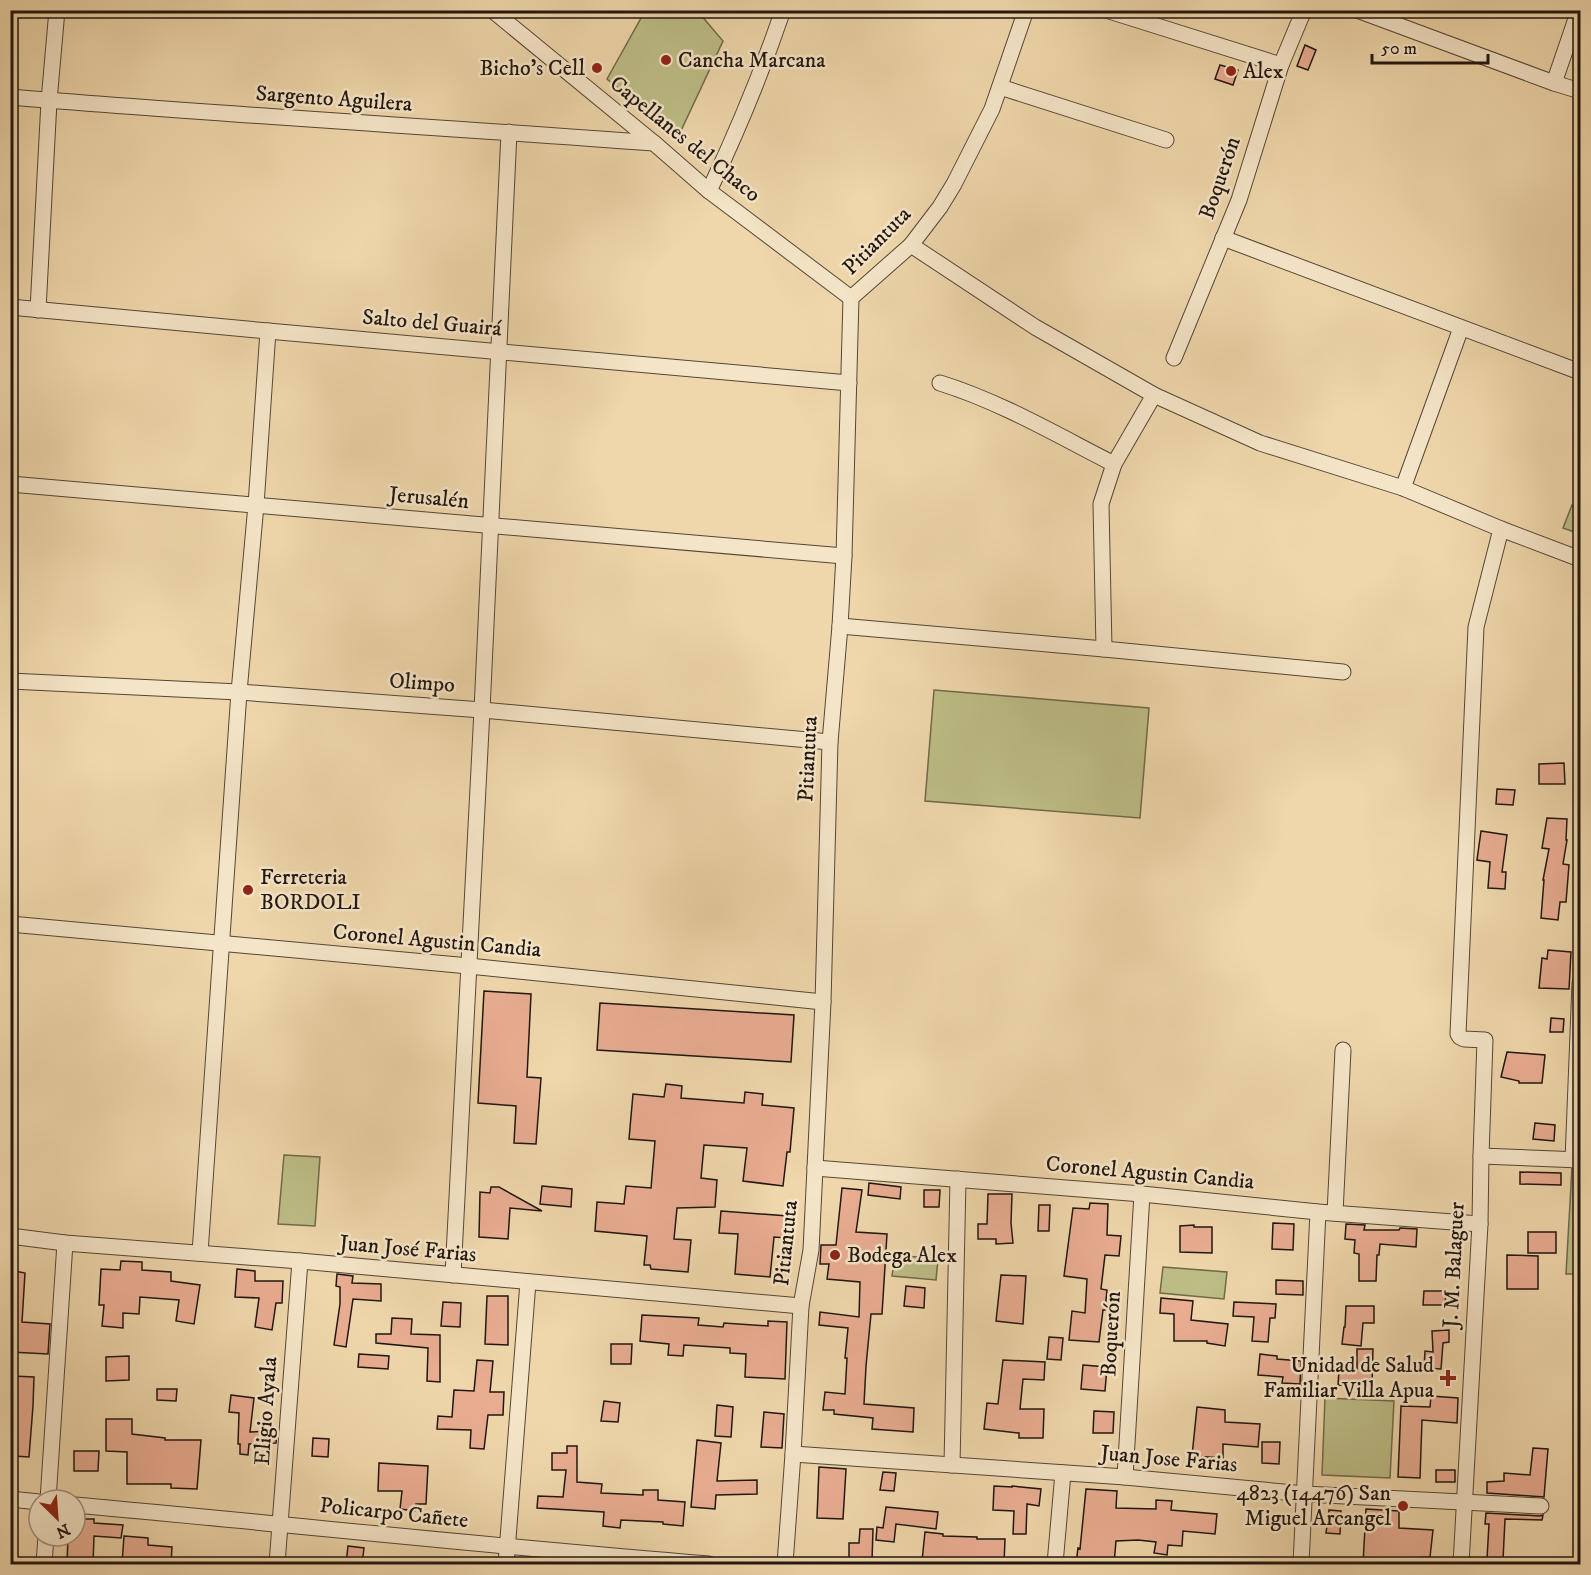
<svg xmlns="http://www.w3.org/2000/svg" width="1591" height="1575" font-family="'IM FELL DW Pica',serif">
  <style>
    .green { fill: #bdbd86; stroke: #6f6a4b; stroke-width: 1.5 }
    .building { fill: #e9ad92; stroke: #211610; stroke-width: 1.5 }
    .lines { fill: none; stroke-linecap: round; stroke-linejoin: round }
    .minor-casing { stroke: #544637; stroke-width: 17 }
    .minor { stroke: #f5e5c8; stroke-width: 15 }
    .poi-dot { fill: #8f2418; stroke: #f5e5c8; stroke-width: 2 }
    .labels { text-anchor: middle; dominant-baseline: central; stroke-width: 5; stroke-linejoin: round; paint-order: stroke }
    .poi-label { font-size: 22px; fill: #211610; stroke: #f5e5c8; text-anchor: start }
    .street-label { font-size: 22px; fill: #211610; stroke: #f5e5c8 }
  </style>
  <rect width="100%" height="100%" fill="#efd7ab"/>
  <filter id="stains"><feTurbulence type="fractalNoise" baseFrequency=".00333" numOctaves="4"/><feColorMatrix values="0 0 0 0 .2 0 0 0 0 .09 0 0 0 0 .02 0 0 0 .5 -.17"/></filter>
  <radialGradient id="worn" r=".72"><stop offset=".6" stop-color="#630" stop-opacity="0"/><stop offset="1" stop-color="#630" stop-opacity=".3"/></radialGradient>
  <g class="green">
    <path d="M 645,11 L 690,11 L 700,14 L 723,41 L 678,137 L 607,79 Z"/>
    <path d="M 1572,505 L 1580,508 L 1580,534 L 1563,528 Z"/>
    <path d="M 934,690 L 1149,708 L 1140,818 L 925,801 Z"/>
    <path d="M 284,1155 L 320,1157 L 315,1226 L 278,1224 Z"/>
    <path d="M 1572,1167 L 1580,1167 L 1580,1274 L 1566,1274 Z"/>
    <path d="M 895,1255 L 938,1259 L 936,1280 L 892,1276 Z"/>
    <path d="M 1163,1267 L 1227,1272 L 1224,1299 L 1160,1293 Z"/>
    <path d="M 1325,1398 L 1394,1401 L 1390,1478 L 1322,1475 Z"/>
  </g>
  <g class="building">
    <path d="M 1305,45 L 1316,50 L 1308,70 L 1297,66 Z"/>
    <path d="M 1220,65 L 1238,70 L 1233,85 L 1215,79 Z"/>
    <path d="M 1564,763 L 1565,784 L 1539,784 L 1539,764 Z"/>
    <path d="M 1497,789 L 1515,790 L 1513,805 L 1496,804 Z"/>
    <path d="M 1547,818 L 1567,819 L 1566,840 L 1567,840 L 1563,864 L 1569,865 L 1566,902 L 1560,902 L 1558,920 L 1541,918 L 1544,880 L 1543,880 L 1549,849 L 1542,848 Z"/>
    <path d="M 1481,831 L 1507,835 L 1502,872 L 1506,872 L 1505,889 L 1488,888 L 1490,862 L 1477,860 Z"/>
    <path d="M 1548,950 L 1571,952 L 1569,989 L 1539,988 L 1542,958 L 1547,959 Z"/>
    <path d="M 484,991 L 531,994 L 527,1077 L 541,1078 L 536,1144 L 514,1143 L 516,1106 L 478,1103 Z"/>
    <path d="M 600,1003 L 794,1015 L 791,1062 L 597,1050 Z"/>
    <path d="M 1551,1018 L 1564,1019 L 1563,1032 L 1550,1032 Z"/>
    <path d="M 1507,1052 L 1545,1055 L 1542,1083 L 1519,1083 L 1519,1081 L 1501,1077 Z"/>
    <path d="M 666,1084 L 682,1086 L 681,1098 L 744,1103 L 745,1092 L 763,1094 L 762,1105 L 794,1108 L 790,1152 L 787,1152 L 783,1186 L 743,1181 L 747,1148 L 704,1145 L 701,1178 L 717,1180 L 715,1207 L 677,1208 L 674,1239 L 691,1240 L 688,1272 L 651,1269 L 650,1265 L 644,1265 L 647,1236 L 595,1231 L 597,1202 L 624,1204 L 626,1186 L 651,1188 L 655,1141 L 629,1139 L 633,1094 L 664,1097 Z"/>
    <path d="M 1535,1123 L 1555,1125 L 1554,1141 L 1533,1139 Z"/>
    <path d="M 1520,1172 L 1561,1173 L 1561,1185 L 1520,1184 Z"/>
    <path d="M 869,1183 L 901,1187 L 900,1199 L 868,1195 Z"/>
    <path d="M 542,1186 L 572,1189 L 571,1207 L 540,1204 Z"/>
    <path d="M 491,1187 L 499,1187 L 542,1211 L 510,1208 L 508,1239 L 479,1237 L 480,1192 L 490,1193 Z"/>
    <path d="M 842,1188 L 862,1190 L 856,1232 L 887,1234 L 882,1314 L 871,1314 L 866,1366 L 864,1404 L 914,1408 L 913,1432 L 872,1429 L 873,1418 L 834,1414 L 834,1410 L 823,1410 L 825,1392 L 845,1394 L 847,1358 L 845,1358 L 848,1328 L 819,1325 L 820,1312 L 859,1317 L 860,1282 L 827,1279 L 829,1264 L 820,1264 L 821,1245 L 836,1245 Z"/>
    <path d="M 924,1190 L 940,1190 L 939,1207 L 924,1207 Z"/>
    <path d="M 988,1194 L 1012,1194 L 1011,1223 L 1013,1243 L 996,1244 L 996,1239 L 978,1239 L 978,1224 L 987,1224 Z"/>
    <path d="M 1090,1203 L 1108,1204 L 1107,1235 L 1121,1236 L 1119,1256 L 1105,1255 L 1101,1289 L 1107,1290 L 1105,1310 L 1103,1310 L 1099,1342 L 1069,1340 L 1072,1311 L 1085,1313 L 1087,1279 L 1064,1276 L 1073,1208 L 1089,1209 Z"/>
    <path d="M 1039,1205 L 1050,1205 L 1049,1231 L 1038,1231 Z"/>
    <path d="M 721,1211 L 788,1216 L 786,1238 L 774,1237 L 770,1277 L 735,1274 L 738,1234 L 719,1233 Z"/>
    <path d="M 1273,1223 L 1294,1224 L 1293,1250 L 1272,1249 Z"/>
    <path d="M 1346,1224 L 1365,1225 L 1364,1230 L 1399,1230 L 1400,1228 L 1417,1229 L 1416,1247 L 1380,1244 L 1379,1255 L 1377,1255 L 1376,1281 L 1359,1281 L 1359,1254 L 1354,1253 L 1355,1240 L 1345,1239 Z"/>
    <path d="M 1194,1225 L 1194,1227 L 1212,1227 L 1212,1253 L 1180,1252 L 1180,1226 Z"/>
    <rect x="1528" y="1232" width="28" height="21"/>
    <path d="M 1507,1255 L 1538,1256 L 1538,1289 L 1507,1289 Z"/>
    <path d="M 121,1261 L 142,1262 L 142,1270 L 171,1272 L 171,1281 L 200,1285 L 194,1324 L 176,1321 L 179,1300 L 140,1297 L 139,1314 L 123,1313 L 123,1328 L 102,1326 L 104,1305 L 99,1305 L 101,1269 L 120,1270 Z"/>
    <path d="M 237,1269 L 255,1271 L 255,1281 L 283,1281 L 282,1303 L 276,1303 L 272,1330 L 255,1327 L 259,1298 L 235,1297 Z"/>
    <path d="M 10,1270 L 25,1273 L 22,1322 L 50,1324 L 48,1354 L 10,1352 Z"/>
    <path d="M 337,1274 L 353,1276 L 352,1283 L 381,1284 L 381,1301 L 353,1299 L 346,1347 L 334,1345 L 340,1304 L 340,1287 L 336,1286 Z"/>
    <path d="M 1001,1275 L 1026,1276 L 1023,1324 L 996,1321 Z"/>
    <path d="M 1276,1280 L 1303,1281 L 1303,1295 L 1276,1294 Z"/>
    <path d="M 906,1286 L 925,1288 L 924,1308 L 904,1306 Z"/>
    <path d="M 1424,1291 L 1446,1291 L 1445,1305 L 1423,1305 Z"/>
    <path d="M 487,1296 L 508,1296 L 508,1345 L 485,1344 Z"/>
    <path d="M 1161,1298 L 1193,1301 L 1191,1320 L 1228,1324 L 1225,1346 L 1207,1343 L 1207,1341 L 1174,1341 L 1174,1314 L 1160,1313 Z"/>
    <path d="M 443,1302 L 461,1303 L 460,1327 L 441,1326 Z"/>
    <path d="M 1234,1302 L 1276,1304 L 1275,1318 L 1270,1318 L 1268,1342 L 1252,1341 L 1254,1317 L 1233,1316 Z"/>
    <path d="M 1346,1306 L 1374,1306 L 1374,1323 L 1363,1323 L 1361,1346 L 1342,1344 L 1344,1327 L 1345,1327 Z"/>
    <path d="M 642,1315 L 699,1318 L 698,1325 L 723,1327 L 724,1323 L 768,1326 L 768,1321 L 787,1322 L 785,1379 L 745,1377 L 746,1354 L 730,1353 L 730,1348 L 684,1345 L 683,1356 L 668,1355 L 669,1344 L 640,1341 Z"/>
    <path d="M 392,1318 L 412,1319 L 411,1334 L 440,1335 L 440,1382 L 427,1381 L 428,1348 L 376,1343 L 376,1334 L 391,1334 Z"/>
    <path d="M 1449,1330 L 1449,1342 L 1443,1343 L 1441,1369 L 1424,1368 L 1425,1351 L 1433,1352 L 1432,1331 Z"/>
    <path d="M 1049,1337 L 1063,1338 L 1061,1360 L 1047,1359 Z"/>
    <path d="M 611,1344 L 632,1344 L 631,1364 L 611,1364 Z"/>
    <path d="M 1357,1349 L 1373,1349 L 1372,1386 L 1338,1385 L 1339,1370 L 1357,1371 Z"/>
    <path d="M 359,1354 L 389,1356 L 388,1369 L 358,1367 Z"/>
    <path d="M 1260,1354 L 1277,1356 L 1277,1359 L 1301,1361 L 1300,1384 L 1282,1383 L 1283,1377 L 1258,1375 Z"/>
    <path d="M 129,1356 L 129,1380 L 106,1381 L 106,1357 Z"/>
    <path d="M 477,1360 L 493,1361 L 490,1392 L 504,1392 L 503,1415 L 488,1415 L 484,1449 L 470,1448 L 471,1430 L 437,1429 L 438,1416 L 452,1417 L 454,1390 L 474,1391 Z"/>
    <path d="M 1003,1360 L 1045,1362 L 1044,1380 L 1023,1379 L 1020,1409 L 1044,1409 L 1043,1438 L 1019,1438 L 1019,1433 L 984,1429 L 987,1403 L 998,1404 Z"/>
    <path d="M 1083,1365 L 1107,1367 L 1105,1391 L 1081,1389 Z"/>
    <path d="M 12,1376 L 34,1377 L 33,1406 L 29,1457 L 14,1456 L 17,1430 L 10,1430 Z"/>
    <path d="M 157,1389 L 177,1389 L 176,1401 L 157,1400 Z"/>
    <path d="M 231,1395 L 254,1398 L 250,1432 L 277,1431 L 276,1443 L 249,1444 L 248,1455 L 240,1454 L 240,1444 L 238,1444 L 239,1413 L 229,1412 Z"/>
    <path d="M 1431,1396 L 1458,1398 L 1457,1423 L 1422,1420 L 1420,1478 L 1398,1477 L 1401,1406 L 1430,1407 Z"/>
    <path d="M 604,1401 L 620,1403 L 618,1422 L 601,1421 Z"/>
    <path d="M 717,1405 L 733,1407 L 731,1437 L 715,1436 Z"/>
    <path d="M 1197,1407 L 1225,1410 L 1225,1422 L 1260,1424 L 1258,1447 L 1223,1444 L 1223,1458 L 1192,1456 Z"/>
    <path d="M 1094,1411 L 1114,1412 L 1113,1433 L 1093,1433 Z"/>
    <path d="M 764,1412 L 784,1414 L 782,1448 L 761,1447 Z"/>
    <path d="M 106,1419 L 132,1419 L 132,1434 L 165,1438 L 165,1440 L 201,1440 L 197,1489 L 171,1488 L 171,1484 L 127,1484 L 127,1452 L 106,1451 Z"/>
    <path d="M 313,1438 L 329,1439 L 328,1457 L 312,1456 Z"/>
    <path d="M 697,1440 L 721,1443 L 717,1481 L 757,1480 L 757,1494 L 716,1495 L 715,1509 L 691,1507 Z"/>
    <path d="M 1262,1442 L 1280,1442 L 1279,1464 L 1262,1463 Z"/>
    <path d="M 567,1446 L 577,1446 L 577,1482 L 602,1484 L 601,1493 L 643,1495 L 643,1490 L 658,1490 L 658,1500 L 685,1502 L 683,1526 L 663,1524 L 663,1522 L 621,1520 L 620,1528 L 603,1526 L 604,1512 L 537,1508 L 538,1496 L 563,1497 L 566,1470 L 552,1470 L 552,1453 L 567,1453 Z"/>
    <path d="M 1533,1448 L 1548,1449 L 1544,1497 L 1487,1493 L 1487,1482 L 1504,1481 L 1504,1473 L 1530,1475 Z"/>
    <path d="M 74,1451 L 99,1451 L 98,1471 L 74,1471 Z"/>
    <path d="M 379,1463 L 428,1466 L 426,1504 L 416,1504 L 415,1511 L 400,1509 L 402,1491 L 378,1491 Z"/>
    <path d="M 819,1467 L 846,1469 L 843,1519 L 817,1518 Z"/>
    <rect x="1436" y="1470" width="19" height="12"/>
    <path d="M 883,1472 L 896,1473 L 894,1491 L 880,1490 Z"/>
    <path d="M 994,1486 L 1012,1487 L 1012,1486 L 1041,1489 L 1039,1506 L 1027,1504 L 1026,1534 L 1013,1534 L 1014,1511 L 993,1510 Z"/>
    <path d="M 1086,1489 L 1117,1491 L 1116,1508 L 1156,1509 L 1156,1500 L 1172,1501 L 1171,1510 L 1217,1514 L 1215,1534 L 1183,1531 L 1182,1546 L 1168,1545 L 1167,1555 L 1154,1553 L 1156,1542 L 1138,1540 L 1116,1541 L 1114,1564 L 1076,1564 L 1078,1548 L 1080,1549 Z"/>
    <path d="M 886,1507 L 938,1512 L 936,1529 L 896,1524 L 894,1542 L 876,1540 L 877,1527 L 883,1528 Z"/>
    <path d="M 1366,1509 L 1399,1511 L 1399,1528 L 1433,1530 L 1430,1557 L 1387,1559 L 1386,1564 L 1363,1564 Z"/>
    <path d="M 1329,1510 L 1341,1511 L 1340,1534 L 1326,1533 Z"/>
    <path d="M 1486,1513 L 1540,1516 L 1543,1515 L 1542,1520 L 1505,1519 L 1503,1560 L 1487,1559 L 1489,1524 L 1485,1524 Z"/>
    <path d="M 75,1519 L 94,1519 L 94,1523 L 123,1525 L 121,1538 L 94,1536 L 93,1564 L 67,1564 L 68,1536 L 75,1536 Z"/>
    <path d="M 860,1529 L 873,1529 L 872,1561 L 849,1561 L 849,1543 L 859,1543 Z"/>
    <path d="M 925,1532 L 943,1534 L 943,1536 L 977,1537 L 977,1539 L 1005,1539 L 1004,1564 L 957,1564 L 922,1561 Z"/>
    <path d="M 124,1536 L 148,1538 L 148,1545 L 172,1547 L 171,1564 L 122,1564 Z"/>
    <path d="M 348,1546 L 364,1548 L 362,1564 L 346,1564 Z"/>
  </g>
  <g class="lines">
    <g class="minor-casing">
      <g id="minor">
        <path d="M 492,10 L 654,143 L 709,191 L 851,298"/>
        <path d="M 1106,10 L 1281,65"/>
        <path d="M 1357,10 L 1554,83 L 1580,91"/>
        <path d="M 1554,83 L 1579,10"/>
        <path d="M 1000,87 L 1166,140"/>
        <path d="M 10,97 C 225,115 440,127 654,143"/>
        <path d="M 709,191 C 737,132 762,72 783,10"/>
        <path d="M 1223,238 L 1580,372"/>
        <path d="M 911,245 L 1035,327 L 1154,395 L 1260,443 L 1403,488 L 1501,529 L 1580,559"/>
        <path d="M 10,307 L 268,331 L 849,383"/>
        <path d="M 38,310 L 49,101 L 57,10"/>
        <path d="M 1174,358 L 1239,200 L 1281,65 L 1304,10"/>
        <path d="M 940,383 C 1001,402 1057,435 1114,464"/>
        <path d="M 10,484 L 844,556"/>
        <path d="M 1403,488 L 1461,328"/>
        <path d="M 840,626 L 1104,649 L 1343,672"/>
        <path d="M 1104,649 L 1101,504 L 1114,464 L 1154,395"/>
        <path d="M 10,681 L 239,692 L 482,710 L 830,742"/>
        <path d="M 10,924 L 469,966 L 823,1002"/>
        <path d="M 1481,1156 L 1580,1160"/>
        <path d="M 1573,1160 L 1580,983"/>
        <path d="M 815,1168 L 1142,1194 L 1318,1212 L 1480,1224"/>
        <path d="M 1335,1213 L 1343,1050"/>
        <path d="M 10,1236 L 65,1243 L 300,1261 L 801,1306"/>
        <path d="M 200,1253 L 239,692 L 256,505 L 268,331"/>
        <path d="M 453,1275 L 482,710 L 509,132"/>
        <path d="M 793,1454 L 1125,1477 L 1305,1494 L 1541,1506"/>
        <path d="M 952,1465 L 958,1179"/>
        <path d="M 1125,1477 L 1142,1194"/>
        <path d="M 10,1499 L 39,1502"/>
        <path d="M 48,1500 L 65,1243"/>
        <path d="M 75,1505 C 286,1524 497,1547 709,1564"/>
        <path d="M 44,1564 L 46,1536"/>
        <path d="M 277,1564 L 300,1261"/>
        <path d="M 506,1564 L 528,1282"/>
        <path d="M 785,1564 L 793,1454 L 801,1306 L 811,1250 L 815,1168 L 823,1002 L 830,742 L 840,626 L 844,556 L 851,298 L 911,245 L 940,207 L 954,184 L 992,109 L 1026,10"/>
        <path d="M 1055,1564 L 1063,1473"/>
        <path d="M 1301,1564 L 1318,1212"/>
        <path d="M 1461,1564 L 1480,1224 L 1481,1156 L 1485,1040 L 1464,1039 L 1460,1037 L 1458,1034 L 1476,627 L 1501,529"/>
      </g>
    </g>
    <use href="#minor" class="minor"/>
  </g>
  <g class="poi-dot">
    <circle cx="666" cy="60" r="6"/>
    <circle cx="597" cy="68" r="6"/>
    <circle cx="1231" cy="71" r="6"/>
    <circle cx="248" cy="890" r="6"/>
    <circle cx="835" cy="1255" r="6"/>
    <path d="M1445 1369h6v6h6v6h-6v6h-6v-6h-6v-6h6z"/>
    <circle cx="1403" cy="1506" r="6"/>
  </g>
  <g class="labels">
    <g class="poi-label">
      <text x="678" y="60">Cancha Marcana</text>
      <text x="585" y="68" text-anchor="end">Bicho's Cell</text>
      <text x="1243" y="71">Alex</text>
      <text x="260" y="877">Ferreteria<tspan x="260" dy="25">BORDOLI</tspan></text>
      <text x="847" y="1255">Bodega Alex</text>
      <text x="1434" y="1365" text-anchor="end">Unidad de Salud<tspan x="1434" dy="25">Familiar Villa Apua</tspan></text>
      <text x="1391" y="1493" text-anchor="end">4823 (14476) San<tspan x="1391" dy="25">Miguel Arcangel</tspan></text>
    </g>
    <g class="street-label">
      <text transform="translate(334 99) rotate(4)">Sargento Aguilera</text>
      <text transform="translate(685 139) rotate(39)">Capellanes del Chaco</text>
      <text transform="translate(1220 178) rotate(-71)">Boquerón</text>
      <text transform="translate(877 241) rotate(-45)">Pitiantuta</text>
      <text transform="translate(432 323) rotate(5)">Salto del Guairá</text>
      <text transform="translate(429 498) rotate(5)">Jerusalén</text>
      <text transform="translate(422 683) rotate(4)">Olimpo</text>
      <text transform="translate(808 759) rotate(-87)">Pitiantuta</text>
      <text transform="translate(437 941) rotate(5)">Coronel Agustin Candia</text>
      <text transform="translate(1150 1173) rotate(5)">Coronel Agustin Candia</text>
      <text transform="translate(786 1243) rotate(-84)">Pitiantuta</text>
      <text transform="translate(408 1249) rotate(5)">Juan José Farias</text>
      <text transform="translate(1454 1265) rotate(-87)">J. M. Balaguer</text>
      <text transform="translate(1111 1334) rotate(-87)">Boquerón</text>
      <text transform="translate(266 1411) rotate(-86)">Eligio Ayala</text>
      <text transform="translate(1169 1459) rotate(5)">Juan Jose Farias</text>
      <text transform="translate(394 1513) rotate(6)">Policarpo Cañete</text>
    </g>
  </g>
  <rect width="1591" height="1575" fill="none" stroke="#efd7ab" stroke-width="36"/>
  <rect x="12" y="12" width="1567" height="1551" fill="none" stroke="#211610" stroke-width="3"/>
  <rect x="18" y="18" width="1555" height="1539" fill="none" stroke="#211610" stroke-width="1.5"/>
  <g transform="translate(57 1518) rotate(155)"><circle r="28" fill="#f5e5c8" stroke="#a0927e" stroke-width="1.5"/>
  <path d="M0-4.5L10 22L0 15L-10 22Z" fill="#8f2418"/>
  <text y="-9" font-size="16" font-weight="bold" text-anchor="middle" fill="#211610">N</text>
  </g>
  <path d="M1372 54v9h116v-9" fill="none" stroke="#211610" stroke-width="3"/>
  <text x="1381" y="54" font-size="18" fill="#211610" stroke="#f5e5c8" stroke-width="4.5" paint-order="stroke">50 m</text>
  <rect width="100%" height="100%" filter="url(#stains)"/>
  <rect width="100%" height="100%" fill="url(#worn)"/>
</svg>
